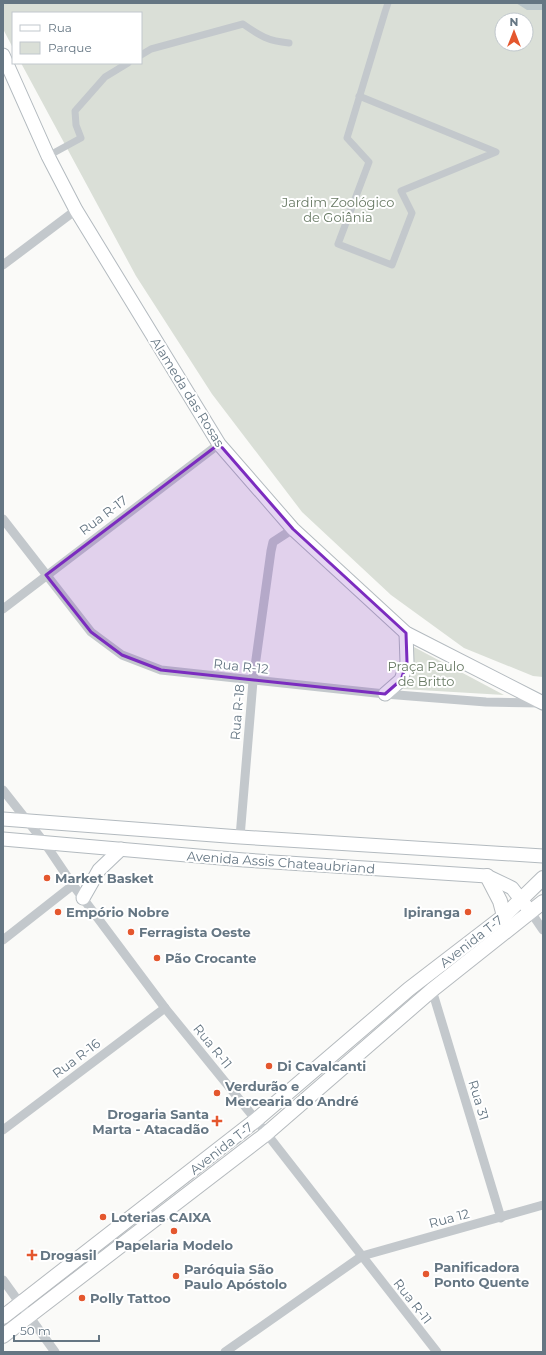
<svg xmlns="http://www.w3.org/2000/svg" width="546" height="1355" font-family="Montserrat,sans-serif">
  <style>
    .green { fill: #dadfd7; fill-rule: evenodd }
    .water { fill: #bbc7cb }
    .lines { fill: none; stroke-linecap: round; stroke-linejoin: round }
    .secondary-casing { stroke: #b3babf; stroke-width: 15 }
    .primary-casing { stroke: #b5babe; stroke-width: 16 }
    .pedestrian { stroke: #c3c8cc; stroke-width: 7 }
    .minor { stroke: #c3c8cc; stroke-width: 9 }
    .secondary { stroke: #fff; stroke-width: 13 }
    .primary { stroke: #fff; stroke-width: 14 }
    .marked { fill: #7b2cbf; fill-opacity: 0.2; stroke: #7b2cbf; stroke-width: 3; stroke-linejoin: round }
    .poi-dot { fill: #e4572e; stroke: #fff; stroke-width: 1.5 }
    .labels { text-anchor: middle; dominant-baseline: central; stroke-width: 4; stroke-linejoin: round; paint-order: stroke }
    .park-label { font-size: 13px; fill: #687a64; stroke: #fff }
    .street-label { font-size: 13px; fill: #657683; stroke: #fff }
    .poi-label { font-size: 13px; font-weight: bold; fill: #657683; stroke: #fff; text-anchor: start }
  </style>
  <rect width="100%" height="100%" fill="#fafaf8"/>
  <g class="green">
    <path d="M 3,3 L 543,3 L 543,677 L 533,676 L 464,648 L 391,595 L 302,512 L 212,394 L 136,276 L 21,63 L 141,63 L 141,13 L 13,13 L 13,48 L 3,29 ZM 502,20 L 526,20 L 526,44 L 502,44 Z"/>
    <path d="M 412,646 L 504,695 L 403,689 L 409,668 Z"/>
  </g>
  <path class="water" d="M 516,3 L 543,3 L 543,10 L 527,10 Z"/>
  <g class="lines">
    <g class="secondary-casing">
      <g id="secondary">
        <path d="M 3,55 L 48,156 L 76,210 L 219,444 L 293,529 L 406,633 L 543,703"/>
        <path d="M 385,694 L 401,680 L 407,662 L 406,633"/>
        <path d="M 3,819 L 240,837 L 543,856"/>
        <path d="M 3,839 L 244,860 L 487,876 L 512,888 L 530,911"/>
        <path d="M 83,898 L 99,870 L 121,849"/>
      </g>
    </g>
    <g class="primary-casing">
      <g id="primary">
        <path d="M 487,876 L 500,901 L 504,916"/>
        <path d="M 3,1317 L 256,1120 L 409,989 L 504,916 L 543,878"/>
        <path d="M 3,1336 L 266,1134 L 432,990 L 543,902"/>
      </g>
    </g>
    <g class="pedestrian">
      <path d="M 141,55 L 151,49 L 243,24 C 260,36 268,41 289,43"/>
      <path d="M 359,96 L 496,152 L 401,191 L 412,213 L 392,265 L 338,244 L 369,162 L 347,138 L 385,12 L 388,3"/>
      <path d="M 48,156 L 81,138 L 76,125 L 75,111 L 105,77 L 128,63"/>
    </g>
    <g class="minor">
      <path d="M 3,265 L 76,210"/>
      <path d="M 3,519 L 91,632 L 122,655 L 161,670 L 385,694 L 486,702 L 541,703"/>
      <path d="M 3,609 L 219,444"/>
      <path d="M 3,790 L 44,842 L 73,885 L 165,1008 L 256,1120 L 437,1352"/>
      <path d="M 240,837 L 253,681 L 271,551 L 273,542 L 293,529"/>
      <path d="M 530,911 L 543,930"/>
      <path d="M 3,940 L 73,885"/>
      <path d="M 432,990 L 501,1218"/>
      <path d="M 3,1130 L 165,1008"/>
      <path d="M 3,1280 L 55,1352"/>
      <path d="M 225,1352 L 362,1256 L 543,1205"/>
    </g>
    <use href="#secondary" class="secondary"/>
    <use href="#primary" class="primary"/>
  </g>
  <path class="marked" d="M 219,444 L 293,529 L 406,633 L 407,662 L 401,680 L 385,694 L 161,670 L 122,655 L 91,632 L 46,575 Z"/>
  <g class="poi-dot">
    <circle cx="47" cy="878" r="4"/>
    <circle cx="58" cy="912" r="4"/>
    <circle cx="468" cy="912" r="4"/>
    <circle cx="131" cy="932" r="4"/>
    <circle cx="157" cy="958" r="4"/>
    <circle cx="269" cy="1066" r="4"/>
    <circle cx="217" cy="1093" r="4"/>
    <path d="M215 1115h4v4h4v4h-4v4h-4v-4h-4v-4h4z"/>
    <circle cx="103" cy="1217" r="4"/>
    <circle cx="174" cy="1231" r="4"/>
    <path d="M30 1249h4v4h4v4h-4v4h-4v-4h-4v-4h4z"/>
    <circle cx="426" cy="1274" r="4"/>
    <circle cx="176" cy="1276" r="4"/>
    <circle cx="82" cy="1298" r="4"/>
  </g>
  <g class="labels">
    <g class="park-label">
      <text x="338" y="202">Jardim Zoológico<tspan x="338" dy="15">de Goiânia</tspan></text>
      <text x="426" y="666">Praça Paulo<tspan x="426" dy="15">de Britto</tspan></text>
    </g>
    <g class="street-label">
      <text transform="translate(188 392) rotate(58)">Alameda das Rosas</text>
      <text transform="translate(103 515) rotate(-37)">Rua R-17</text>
      <text transform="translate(241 666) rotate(6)">Rua R-12</text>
      <text transform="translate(237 712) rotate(-85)">Rua R-18</text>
      <text transform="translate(281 862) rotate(4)">Avenida Assis Chateaubriand</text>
      <text transform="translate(471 941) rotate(-38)">Avenida T-7</text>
      <text transform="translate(213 1046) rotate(51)">Rua R-11</text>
      <text transform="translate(76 1058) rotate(-37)">Rua R-16</text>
      <text transform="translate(479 1100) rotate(73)">Rua 31</text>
      <text transform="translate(221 1148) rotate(-38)">Avenida T-7</text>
      <text transform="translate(449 1218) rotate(-15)">Rua 12</text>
      <text transform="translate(413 1301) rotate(52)">Rua R-11</text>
    </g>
    <g class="poi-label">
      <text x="55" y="878">Market Basket</text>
      <text x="66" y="912">Empório Nobre</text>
      <text x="460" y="912" text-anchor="end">Ipiranga</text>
      <text x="139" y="932">Ferragista Oeste</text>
      <text x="165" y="958">Pão Crocante</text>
      <text x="277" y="1066">Di Cavalcanti</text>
      <text x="225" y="1086">Verdurão e<tspan x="225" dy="15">Mercearia do André</tspan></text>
      <text x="209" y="1114" text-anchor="end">Drogaria Santa<tspan x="209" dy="15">Marta - Atacadão</tspan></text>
      <text x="111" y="1217">Loterias CAIXA</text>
      <text x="174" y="1245" text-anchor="middle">Papelaria Modelo</text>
      <text x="40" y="1255">Drogasil</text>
      <text x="434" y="1267">Panificadora<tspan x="434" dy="15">Ponto Quente</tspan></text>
      <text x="184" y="1269">Paróquia São<tspan x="184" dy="15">Paulo Apóstolo</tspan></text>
      <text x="90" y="1298">Polly Tattoo</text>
    </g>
  </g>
  <rect width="546" height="1355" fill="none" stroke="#657683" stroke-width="8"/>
  <rect x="12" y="12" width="130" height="52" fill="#ffffff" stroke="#c1c8cd"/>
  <rect x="20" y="25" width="20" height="6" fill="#ffffff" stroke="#c1c8cd"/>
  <text x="48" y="32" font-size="12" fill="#657683">Rua</text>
  <rect x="20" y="42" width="20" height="12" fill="#dadfd7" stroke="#c1c8cd"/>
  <text x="48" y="52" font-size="12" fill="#657683">Parque</text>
  <g transform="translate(514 32)"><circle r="19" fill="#ffffff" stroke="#c1c8cd"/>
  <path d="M0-3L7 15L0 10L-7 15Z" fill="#e4572e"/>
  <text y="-6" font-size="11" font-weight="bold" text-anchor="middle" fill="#657683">N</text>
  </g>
  <path d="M14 1335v6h85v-6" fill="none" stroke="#657683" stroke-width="2"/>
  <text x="20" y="1335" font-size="12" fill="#657683" stroke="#ffffff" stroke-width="3" paint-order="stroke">50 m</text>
</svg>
